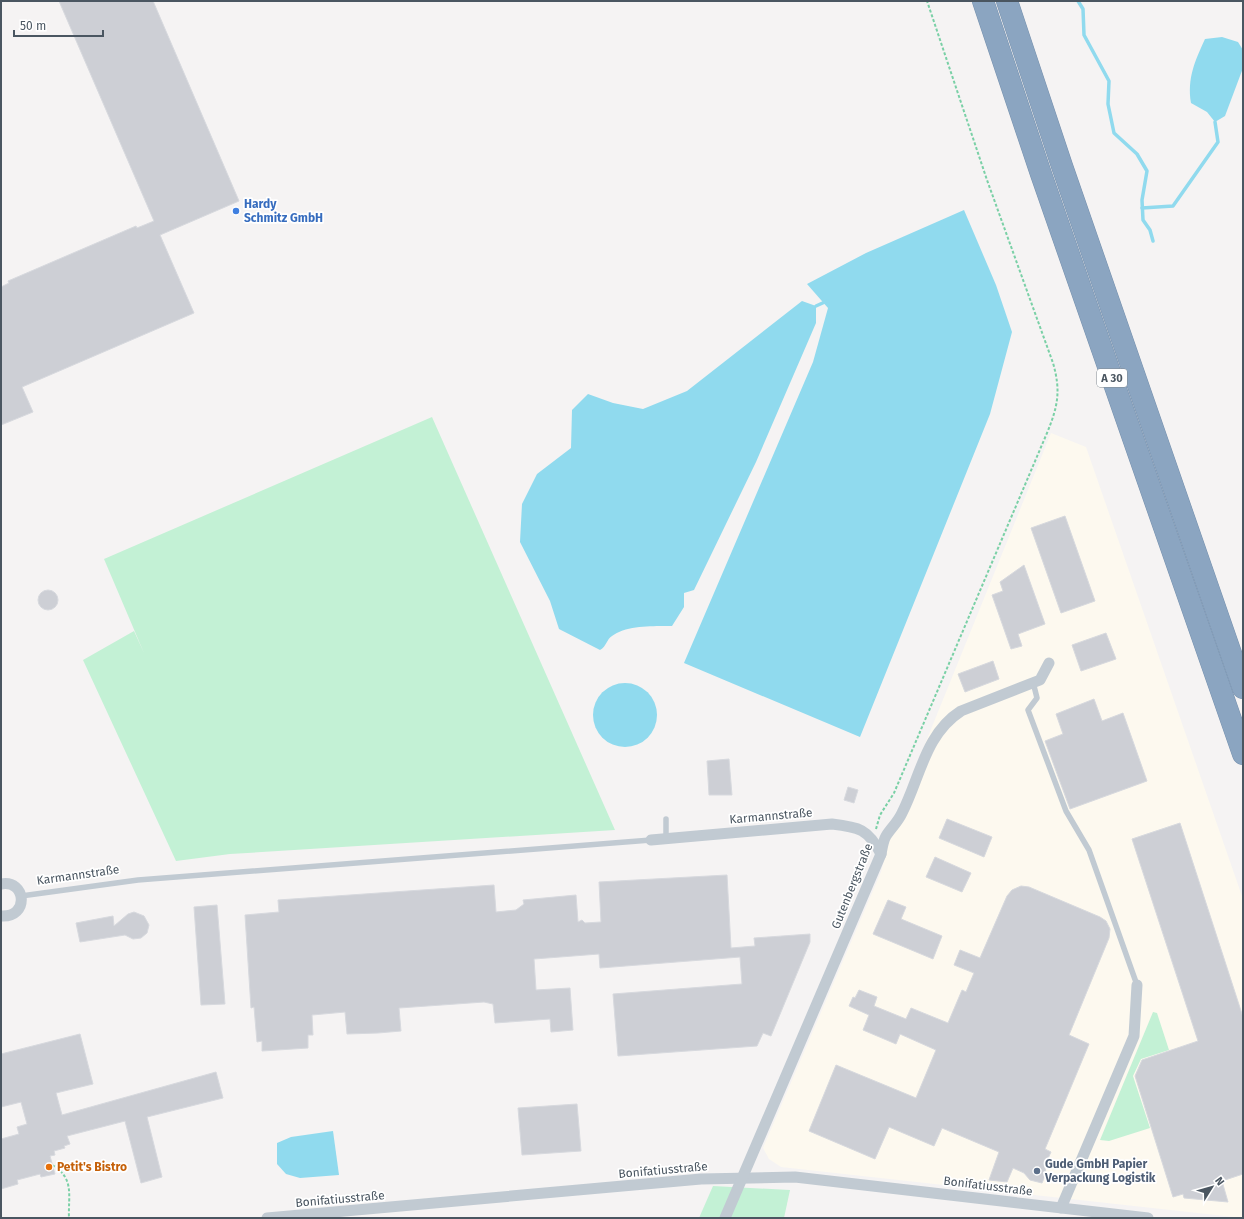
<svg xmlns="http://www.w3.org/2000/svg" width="1244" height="1219" font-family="'Fira Sans',sans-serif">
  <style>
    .commercial { fill: #fdf9ef }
    .green { fill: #c3f1d5 }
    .water { fill: #90daee }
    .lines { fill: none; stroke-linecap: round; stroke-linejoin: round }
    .stream { stroke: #90daee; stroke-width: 3.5 }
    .building { fill: #cdcfd5; stroke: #d7d9de }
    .motorway-casing { stroke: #7690ad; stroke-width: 22 }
    .path { stroke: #7ad0a6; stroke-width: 2; stroke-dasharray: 3 2; stroke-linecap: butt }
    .service { stroke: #c1cad2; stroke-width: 5.5 }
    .minor { stroke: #c1cad2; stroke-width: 11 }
    .motorway { stroke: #8ba5c1; stroke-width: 21 }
    .shop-dot { fill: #3f7fe0; stroke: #fff; stroke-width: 1.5 }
    .food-dot { fill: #e8710a; stroke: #fff; stroke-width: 1.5 }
    .service-dot { fill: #5c6f8a; stroke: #fff; stroke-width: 1.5 }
    .labels { text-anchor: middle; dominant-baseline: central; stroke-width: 3.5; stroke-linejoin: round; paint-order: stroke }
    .shield { fill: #fff; stroke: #808990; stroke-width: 1 }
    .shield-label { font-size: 11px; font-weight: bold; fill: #4a5661 }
    .shop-label { font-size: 12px; font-weight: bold; fill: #366cbe; stroke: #fff; text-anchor: start }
    .street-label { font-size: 12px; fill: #4a5661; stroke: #fff }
    .service-label { font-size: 12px; font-weight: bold; fill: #4e5e75; stroke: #fff; text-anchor: start }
    .food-label { font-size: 12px; font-weight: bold; fill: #c56008; stroke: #fff; text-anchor: start }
  </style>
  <rect width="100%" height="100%" fill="#f5f3f3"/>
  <path class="commercial" d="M 1051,433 L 1086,447 L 1243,899 L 1243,1218 L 781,1167 L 769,1159 L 763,1148 L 881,872 L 890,838 L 925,744 Z"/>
  <g class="green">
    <path d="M 432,417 L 615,830 L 230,854 L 176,861 L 83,660 L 134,631 L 144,653 L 104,559 Z"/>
    <path d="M 1153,1012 L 1157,1013 L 1169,1050 L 1141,1059 L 1133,1076 L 1150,1128 L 1109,1141 L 1100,1140 Z"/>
    <path d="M 713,1186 L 790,1190 L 784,1218 L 699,1218 Z"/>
  </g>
  <g class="water">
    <path d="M 1222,37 L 1238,42 L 1243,50 L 1243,68 L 1225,116 L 1215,122 L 1207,112 L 1191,103 C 1187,78 1195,61 1205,39 Z"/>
    <path d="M 964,210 L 996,285 L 1012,332 L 990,414 L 860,737 L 684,663 L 813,362 L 828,308 L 807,284 L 866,253 Z"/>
    <path d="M 802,301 L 816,306 L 816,323 L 756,462 L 694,590 L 684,593 L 684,607 L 672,626 C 655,626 626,625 612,636 C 606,640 607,646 600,650 L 559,629 L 550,601 L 520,542 L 522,504 L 537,474 L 571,448 L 572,410 L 588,394 L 613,403 L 643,409 L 687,391 Z"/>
    <circle cx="625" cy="715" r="32"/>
    <path d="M 333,1131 L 339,1175 L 300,1178 L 286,1174 L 277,1164 L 277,1143 L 291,1137 Z"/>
  </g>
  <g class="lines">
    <g class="stream">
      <path d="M 1078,1 L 1083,9 L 1084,35 L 1109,81 L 1108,104 L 1114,133 L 1137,154 L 1147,171 L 1142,200 L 1143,220 L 1150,230 L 1153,241"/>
      <path d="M 1142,208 L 1173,206 L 1218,142 L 1215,122"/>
      <path d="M 816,306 L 827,301"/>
    </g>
  </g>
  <g class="building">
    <path d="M 59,1 L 153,1 L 239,201 L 160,235 L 194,313 L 22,387 L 33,412 L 1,425 L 1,287 L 9,283 L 8,281 L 136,226 L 137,228 L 154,221 Z"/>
    <path d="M 1065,516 L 1095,601 L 1061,613 L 1031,528 Z"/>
    <path d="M 1024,565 L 1045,624 L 1018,634 L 1022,646 L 1011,649 L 992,595 L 1003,591 L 1000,582 Z"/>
    <circle cx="48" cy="600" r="10"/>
    <path d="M 1106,633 L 1116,659 L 1081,671 L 1072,645 Z"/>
    <path d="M 993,661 L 999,679 L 965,692 L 958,674 Z"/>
    <path d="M 1094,699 L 1102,721 L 1123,713 L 1147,781 L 1070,809 L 1045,741 L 1063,734 L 1056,714 Z"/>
    <path d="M 729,759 L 732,795 L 709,795 L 707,761 Z"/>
    <path d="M 848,787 L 858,790 L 854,803 L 844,800 Z"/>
    <path d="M 947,819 L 992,837 L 984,857 L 939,838 Z"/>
    <path d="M 1180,823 L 1243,1017 L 1243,1174 L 1222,1181 L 1228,1202 L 1184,1198 L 1183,1194 L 1173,1197 L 1135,1076 L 1142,1060 L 1198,1041 L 1132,839 Z"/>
    <path d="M 935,857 L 971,873 L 962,892 L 926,877 Z"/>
    <path d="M 727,875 L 731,948 L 755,946 L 754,938 L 810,934 L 810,942 L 771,1036 L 763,1033 L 757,1046 L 618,1056 L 613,994 L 742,984 L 740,957 L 600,968 L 599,954 L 534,959 L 536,990 L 570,988 L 573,1030 L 551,1032 L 550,1019 L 495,1023 L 493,1004 L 484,1002 L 399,1008 L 401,1031 L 378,1033 L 347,1034 L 345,1012 L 312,1015 L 313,1035 L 308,1035 L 308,1048 L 262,1051 L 262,1041 L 257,1042 L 254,1007 L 251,1008 L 245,915 L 279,912 L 278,900 L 494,885 L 496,912 L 516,910 L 524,904 L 523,900 L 576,895 L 578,922 L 582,920 L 585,923 L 601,922 L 599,882 Z"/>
    <path d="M 1021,886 L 1029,887 L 1100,917 L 1106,921 L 1110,929 L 1109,938 L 1069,1035 L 1089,1044 L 1045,1149 L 1051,1152 L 1045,1165 L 1046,1174 L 1042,1183 L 1030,1180 L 1024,1173 L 1013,1168 L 1007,1182 L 989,1180 L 999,1152 L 942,1128 L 934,1146 L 889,1127 L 875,1159 L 809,1131 L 836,1065 L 916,1098 L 936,1050 L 900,1034 L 896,1044 L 863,1030 L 869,1015 L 849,1006 L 853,997 L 855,998 L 859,990 L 877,997 L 874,1006 L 906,1019 L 911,1008 L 948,1023 L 962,990 L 966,992 L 974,973 L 954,965 L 960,950 L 980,958 L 1007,896 L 1012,890 Z"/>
    <path d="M 888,900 L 906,907 L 901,919 L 942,936 L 933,959 L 873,934 Z"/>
    <path d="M 217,905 L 225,1004 L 201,1005 L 194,907 Z"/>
    <path d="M 134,912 L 144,916 L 149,925 L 147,933 L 141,938 L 133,939 L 125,935 L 80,942 L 76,923 L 113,916 L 114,926 L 128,914 Z"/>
    <path d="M 80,1034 L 93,1084 L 56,1093 L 62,1115 L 216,1072 L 223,1098 L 147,1117 L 162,1177 L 141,1183 L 125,1121 L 67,1136 L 70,1144 L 64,1146 L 65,1148 L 54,1151 L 55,1155 L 50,1156 L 55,1174 L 41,1177 L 40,1174 L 17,1180 L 18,1184 L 1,1189 L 1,1139 L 19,1134 L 17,1127 L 27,1124 L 21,1102 L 1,1107 L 1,1054 Z"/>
    <path d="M 577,1104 L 581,1151 L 522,1155 L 518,1108 Z"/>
  </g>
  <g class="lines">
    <g class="motorway-casing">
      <g id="motorway">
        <path d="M 983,1 L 1041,174 L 1243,754"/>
        <path d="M 1007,1 L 1062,166 L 1243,688"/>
      </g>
    </g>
    <g class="path">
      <path d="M 876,829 L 880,815 L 894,793 L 1047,433 C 1058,406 1061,391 1053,363 L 987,180 L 927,1"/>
      <path d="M 52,1165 C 75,1178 68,1196 69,1218"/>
    </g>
    <g class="service">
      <path d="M 1033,682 L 1037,698 L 1028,710 L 1066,811 L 1089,850 L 1137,985"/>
      <path d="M 666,819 L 666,838"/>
      <path d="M 21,896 L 138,880 L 651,840"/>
    </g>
    <g class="minor">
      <path d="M 651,840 L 832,824 C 859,827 868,829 881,854"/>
      <path d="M 1,884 C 26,879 30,918 1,916"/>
      <path d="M 1061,1208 L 1134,1036 L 1137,985"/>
      <path d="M 267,1218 L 701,1179 L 795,1177 L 1148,1218"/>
      <path d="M 725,1218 L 881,854 C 882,849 883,841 886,836 C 891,828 898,822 902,813 C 920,778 925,734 961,711 L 1040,680 L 1049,663"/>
    </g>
    <use href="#motorway" class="motorway"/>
  </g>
  <circle class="shop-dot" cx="236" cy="211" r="4"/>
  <circle class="food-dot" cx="49" cy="1167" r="4"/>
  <circle class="service-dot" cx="1037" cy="1171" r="4"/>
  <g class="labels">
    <rect class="shield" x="1097" y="369" width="30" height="18" rx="3"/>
    <g class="shield-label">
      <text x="1112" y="378">A 30</text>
    </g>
    <g class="shop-label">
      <text x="244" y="204">Hardy<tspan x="244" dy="14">Schmitz GmbH</tspan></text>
    </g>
    <g class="street-label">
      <text transform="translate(771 816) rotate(-5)">Karmannstraße</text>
      <text transform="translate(78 875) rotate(-8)">Karmannstraße</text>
      <text transform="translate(852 886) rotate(-68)">Gutenbergstraße</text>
      <text transform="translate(663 1170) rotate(-5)">Bonifatiusstraße</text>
      <text transform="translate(988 1186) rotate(7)">Bonifatiusstraße</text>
      <text transform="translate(340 1199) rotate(-5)">Bonifatiusstraße</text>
    </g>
    <g class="service-label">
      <text x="1045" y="1164">Gude GmbH Papier<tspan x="1045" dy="14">Verpackung Logistik</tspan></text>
    </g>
    <g class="food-label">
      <text x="57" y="1167">Petit's Bistro</text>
    </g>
  </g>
  <rect width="1244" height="1219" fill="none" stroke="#4a5661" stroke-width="4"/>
  <g transform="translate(1212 1187) rotate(53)" stroke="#ffffff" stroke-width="3" paint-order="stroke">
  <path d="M0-3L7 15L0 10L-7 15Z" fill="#4a5661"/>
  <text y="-6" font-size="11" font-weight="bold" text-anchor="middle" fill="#4a5661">N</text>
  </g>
  <path d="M14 30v6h89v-6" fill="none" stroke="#4a5661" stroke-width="2"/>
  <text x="20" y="30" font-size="12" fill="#4a5661" stroke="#ffffff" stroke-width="3" paint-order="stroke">50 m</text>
</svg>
